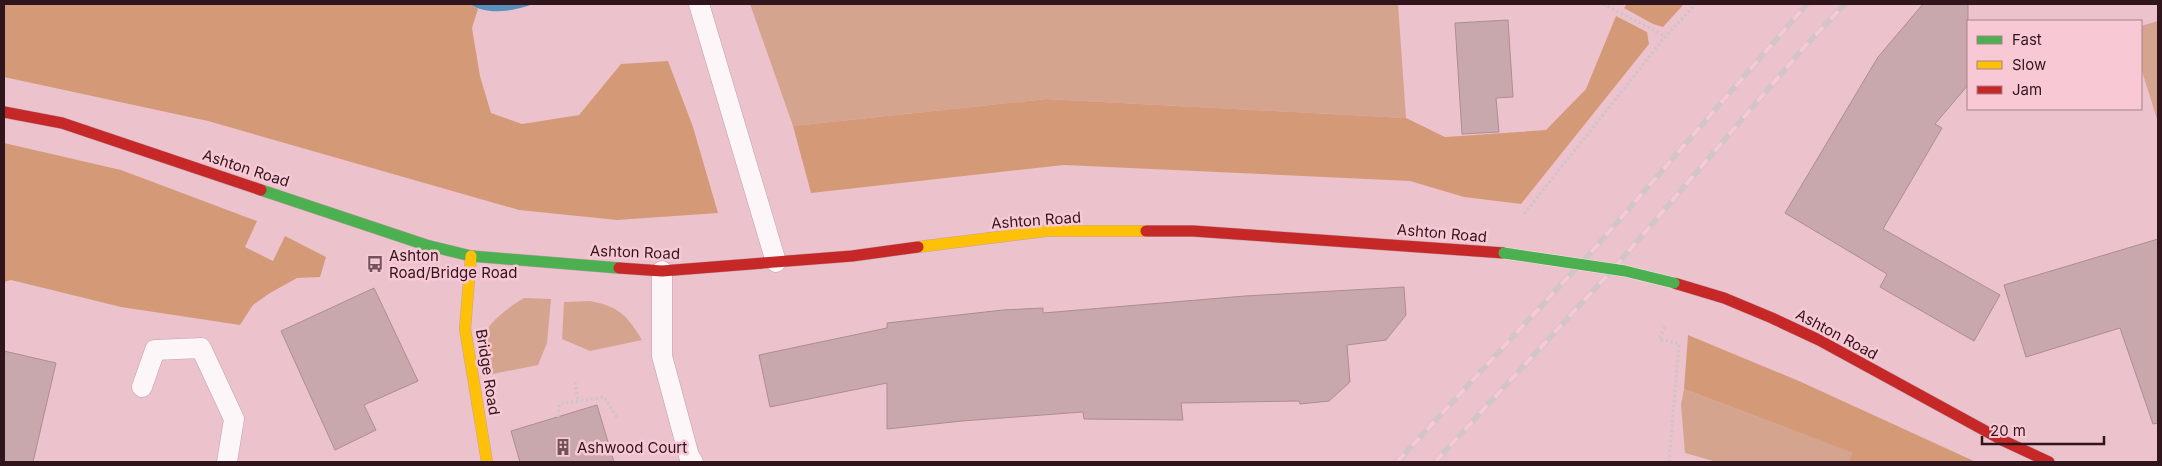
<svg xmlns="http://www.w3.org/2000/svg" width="2162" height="466" font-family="Inter,sans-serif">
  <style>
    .green { fill: #d5a48e }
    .forest { fill: #d49a78 }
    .water { fill: #5a90bc }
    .building { fill: #c9a8ad; stroke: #ad8d92 }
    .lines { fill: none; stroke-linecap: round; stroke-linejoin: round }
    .lane-casing { stroke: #c1a0a9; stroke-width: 21 }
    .fast-casing { stroke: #c1a0a9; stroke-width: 12 }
    .slow-casing { stroke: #c1a0a9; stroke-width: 12 }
    .jam-casing { stroke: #c1a0a9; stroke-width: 12 }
    .path { stroke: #d1c4c7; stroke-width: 3; stroke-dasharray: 2.5 2.5; stroke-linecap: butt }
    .lane { stroke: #fcf6f8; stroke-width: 20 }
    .fast { stroke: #4caf50; stroke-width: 11 }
    .slow { stroke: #ffc107; stroke-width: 11 }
    .jam { stroke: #c62828; stroke-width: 11 }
    .rail-casing { stroke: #d1c5c8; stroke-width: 5.5 }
    .rail { stroke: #f8c9d4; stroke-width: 4; stroke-dasharray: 11; stroke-linecap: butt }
    .fast-bridge-casing { stroke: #f6e4e8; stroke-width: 12; stroke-linecap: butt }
    .fast-bridge { stroke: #4caf50; stroke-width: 11 }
    .labels { text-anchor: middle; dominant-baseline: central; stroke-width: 5; stroke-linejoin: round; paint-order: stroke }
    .street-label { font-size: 15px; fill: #30151d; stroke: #f8c9d4 }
    .poi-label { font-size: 15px; fill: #30151d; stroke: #f8c9d4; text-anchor: start }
  </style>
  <rect width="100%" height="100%" fill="#ecc2cd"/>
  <g class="green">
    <path d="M 750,4 L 1398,4 L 1406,118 L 1046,99 L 793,126 Z"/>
    <path d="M 2158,21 L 2158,119 L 2157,119 L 2141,68 L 2141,26 Z"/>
    <path d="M 524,298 L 551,299 L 547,343 L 538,365 L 483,376 C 482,368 478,358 479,349 C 481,327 507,308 524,298 Z"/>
    <path d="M 590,301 C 619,307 626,314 642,340 L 590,351 L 562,339 L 564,302 Z"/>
    <path d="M 1684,389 L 1854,453 L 1848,462 L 1717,462 L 1685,453 L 1681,405 Z"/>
  </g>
  <g class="forest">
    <path d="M 4,4 L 470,4 L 478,9 L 472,28 L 480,76 L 491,113 L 522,124 L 579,115 L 621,64 L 668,61 L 693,127 L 718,213 L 617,220 L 519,210 L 208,121 L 4,77 Z"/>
    <path d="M 1627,4 L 1684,4 L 1663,27 L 1653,24 L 1624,8 Z"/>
    <path d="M 1616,16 L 1647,32 L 1649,44 L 1521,204 L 1464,197 L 1410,181 L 1064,165 L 811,193 L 793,126 L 1046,99 L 1406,118 L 1445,137 L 1546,130 L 1586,89 Z"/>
    <path d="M 4,143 L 121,170 L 257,221 L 245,247 L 273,261 L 285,236 L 326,257 L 320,277 L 297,278 L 270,293 L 253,305 L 240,325 L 121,307 L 11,280 L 4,282 Z"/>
    <path d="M 1688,335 L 1799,381 L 1976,462 L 1848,462 L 1853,453 L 1684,389 Z"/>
  </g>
  <path class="water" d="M 470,4 L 533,4 C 515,11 486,16 470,4 Z"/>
  <g class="building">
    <path d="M 1923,4 L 1968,4 L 1968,85 L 1935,124 L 1942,128 L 1883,229 L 2000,295 L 1974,341 L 1880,287 L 1887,274 L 1785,213 L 1878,57 Z"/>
    <path d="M 1508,20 L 1513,97 L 1496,98 L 1499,132 L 1462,134 L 1455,23 Z"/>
    <path d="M 2158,239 L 2158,423 L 2153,424 L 2120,328 L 2026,357 L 2004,285 Z"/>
    <path d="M 1404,287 L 1406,315 L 1386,340 L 1347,345 L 1350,382 L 1329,401 L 1300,404 L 1299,401 L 1181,403 L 1183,420 L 1084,419 L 1083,412 L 962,421 L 887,429 L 887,383 L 770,407 L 759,355 L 887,328 L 887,323 L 1003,310 L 1043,308 L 1043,313 L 1245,296 Z"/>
    <path d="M 374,288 L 418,381 L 364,405 L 376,430 L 335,450 L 281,331 Z"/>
    <path d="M 4,351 L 56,363 L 33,462 L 4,462 Z"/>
    <path d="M 597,405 L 614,462 L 520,462 L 511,431 Z"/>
  </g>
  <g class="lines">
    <g class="lane-casing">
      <g id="lane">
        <path d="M 699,4 L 776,262"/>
        <path d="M 662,271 L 662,356 L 689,456 L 693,462"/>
        <path d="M 142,387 L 155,350 L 201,348 L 234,419 L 227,462"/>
      </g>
    </g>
    <g class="fast-casing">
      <path id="fast" d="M 261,190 L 426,245 L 471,256 L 619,268"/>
    </g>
    <g class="slow-casing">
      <g id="slow">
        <path d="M 918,247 L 1046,231 L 1146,231"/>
        <path d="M 471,256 L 465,329 L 487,462"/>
      </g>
    </g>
    <g class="jam-casing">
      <g id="jam">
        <path d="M 4,112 L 62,123 L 261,190"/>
        <path d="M 1146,231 L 1193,231 L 1504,253"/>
        <path d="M 619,268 L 662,271 L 852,256 L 918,247"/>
        <path d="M 1674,283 L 1724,298 L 1772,318 L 1819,340 L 2002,440 L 2049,462"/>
      </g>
    </g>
    <g class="path">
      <path d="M 1603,4 L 1665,36"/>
      <path d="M 1524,214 L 1665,37 L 1696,4"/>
      <path d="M 1665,327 L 1659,339 L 1679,344 L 1669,462"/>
      <path d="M 575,382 L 578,400"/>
      <path d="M 558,417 L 559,404 L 604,397 L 618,419"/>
    </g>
    <use href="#lane" class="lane"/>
    <use href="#fast" class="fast"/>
    <use href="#slow" class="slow"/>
    <use href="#jam" class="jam"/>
    <g class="rail-casing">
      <g id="rail">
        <path d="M 1397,462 L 1594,249 L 1807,4"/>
        <path d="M 1435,462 L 1615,267 L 1806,45 L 1845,4"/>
      </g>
    </g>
    <use href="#rail" class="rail"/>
    <g class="fast-bridge-casing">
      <path id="fast-bridge" d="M 1504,253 L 1625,271 L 1674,283"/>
    </g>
    <use href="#fast-bridge" class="fast-bridge"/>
  </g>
  <defs>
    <g id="bus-bare" transform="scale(1.35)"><path d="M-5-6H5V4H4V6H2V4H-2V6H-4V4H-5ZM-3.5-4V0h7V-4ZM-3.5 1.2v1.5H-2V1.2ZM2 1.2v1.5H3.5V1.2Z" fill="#72525b" stroke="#f8c9d4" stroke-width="2.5" paint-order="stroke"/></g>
    <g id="building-bare" transform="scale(1.35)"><path d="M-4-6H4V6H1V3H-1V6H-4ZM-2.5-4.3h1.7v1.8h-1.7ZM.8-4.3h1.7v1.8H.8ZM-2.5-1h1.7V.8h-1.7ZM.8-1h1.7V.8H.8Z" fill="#72525b" stroke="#f8c9d4" stroke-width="2.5" paint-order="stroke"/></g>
  </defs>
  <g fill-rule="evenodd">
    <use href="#bus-bare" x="375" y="264"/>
    <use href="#building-bare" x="563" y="447"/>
  </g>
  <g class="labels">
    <g class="street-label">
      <text transform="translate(246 168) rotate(18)">Ashton Road</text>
      <text transform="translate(1036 220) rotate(-4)">Ashton Road</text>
      <text transform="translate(1442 233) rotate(5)">Ashton Road</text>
      <text transform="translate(635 252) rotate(2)">Ashton Road</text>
      <text transform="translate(1837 334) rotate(28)">Ashton Road</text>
      <text transform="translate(488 372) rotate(81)">Bridge Road</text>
    </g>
    <g class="poi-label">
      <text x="389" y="255">Ashton<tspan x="389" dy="17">Road/Bridge Road</tspan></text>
      <text x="577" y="447">Ashwood Court</text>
    </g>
  </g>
  <rect width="2162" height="466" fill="none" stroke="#30151d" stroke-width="10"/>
  <rect x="1967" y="20" width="175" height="90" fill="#f8c9d4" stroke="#a8818b"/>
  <rect x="1977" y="36" width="25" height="8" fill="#4caf50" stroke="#a8818b"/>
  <text x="2012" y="45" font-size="15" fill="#30151d">Fast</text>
  <rect x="1977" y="61" width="25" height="8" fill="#ffc107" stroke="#a8818b"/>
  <text x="2012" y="70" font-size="15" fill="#30151d">Slow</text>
  <rect x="1977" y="86" width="25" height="8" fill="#c62828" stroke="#a8818b"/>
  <text x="2012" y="95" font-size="15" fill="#30151d">Jam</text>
  <path d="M1982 436v8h122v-8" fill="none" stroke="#30151d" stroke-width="2.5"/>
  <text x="1990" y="436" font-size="15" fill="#30151d" stroke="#f8c9d4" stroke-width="4" paint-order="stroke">20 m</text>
</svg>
